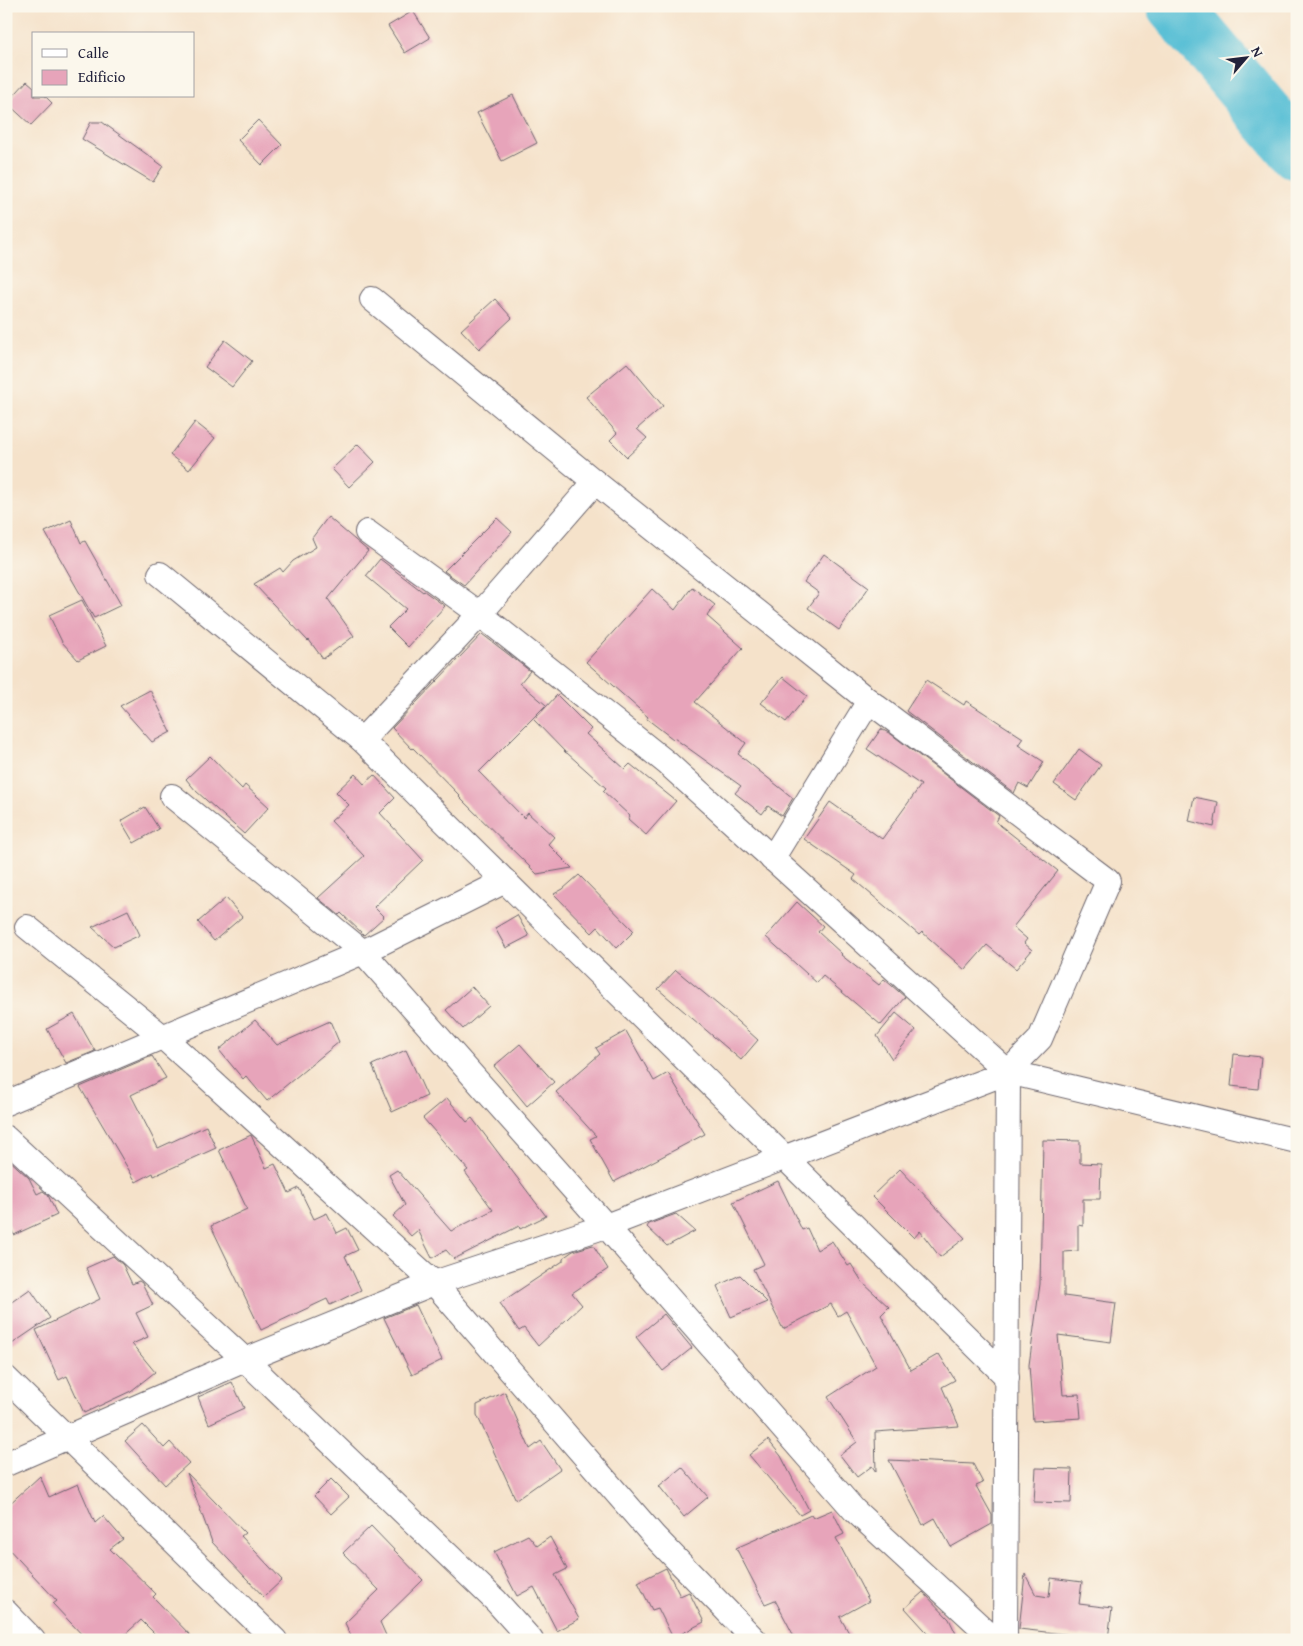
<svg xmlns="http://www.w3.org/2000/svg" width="1303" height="1646" font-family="'Gentium Book Plus',serif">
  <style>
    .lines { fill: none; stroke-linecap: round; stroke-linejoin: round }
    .river { stroke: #58bfd5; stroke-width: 56 }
    .building { fill: #e7a4ba }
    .street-casing { stroke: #6c656d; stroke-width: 26 }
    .street { stroke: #fff; stroke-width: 24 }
  </style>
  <rect width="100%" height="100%" fill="#fbf7ec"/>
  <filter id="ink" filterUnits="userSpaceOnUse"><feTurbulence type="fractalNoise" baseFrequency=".02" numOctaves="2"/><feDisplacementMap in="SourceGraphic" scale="10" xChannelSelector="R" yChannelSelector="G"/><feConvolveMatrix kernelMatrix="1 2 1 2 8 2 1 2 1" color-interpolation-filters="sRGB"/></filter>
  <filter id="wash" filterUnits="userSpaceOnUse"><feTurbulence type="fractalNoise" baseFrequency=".0096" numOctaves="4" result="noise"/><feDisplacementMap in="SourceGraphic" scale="20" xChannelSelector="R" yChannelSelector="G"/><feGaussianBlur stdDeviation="1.12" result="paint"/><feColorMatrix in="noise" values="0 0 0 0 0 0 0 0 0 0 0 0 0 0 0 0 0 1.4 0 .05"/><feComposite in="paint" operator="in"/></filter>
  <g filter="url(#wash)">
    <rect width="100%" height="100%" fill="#f5e2ca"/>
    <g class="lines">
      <path class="river" d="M 1174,6 L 1297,152"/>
    </g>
    <g id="blocks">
      <g class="building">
        <path d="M 413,11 L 430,38 L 405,53 L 388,26 Z"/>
        <path d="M 27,81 L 34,87 L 34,96 L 45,96 L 52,103 L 31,125 L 7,103 Z"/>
        <path d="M 513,95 L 537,143 L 502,161 L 477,113 Z"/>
        <path d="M 258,120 L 282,145 L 262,165 L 238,140 Z"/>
        <path d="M 91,122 L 102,122 L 163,166 L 153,182 L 82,139 Z"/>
        <path d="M 495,299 L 512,318 L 479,349 L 461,330 Z"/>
        <path d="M 225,340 L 252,361 L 232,387 L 205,367 Z"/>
        <path d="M 627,363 L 663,406 L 637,429 L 647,438 L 627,457 L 610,440 L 617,433 L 586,397 Z"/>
        <path d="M 195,422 L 215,438 L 189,470 L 170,455 Z"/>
        <path d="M 358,444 L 375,462 L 349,487 L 332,469 Z"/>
        <path d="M 328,517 L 368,551 L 328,599 L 354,636 L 323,659 L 309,640 L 308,641 L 254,584 L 280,568 L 283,572 L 293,561 L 316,547 L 312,538 Z"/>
        <path d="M 497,518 L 512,532 L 464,585 L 444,571 Z"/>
        <path d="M 71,520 L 81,543 L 85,541 L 121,605 L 94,618 L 45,532 Z"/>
        <path d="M 824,554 L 869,587 L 839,630 L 808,608 L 819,593 L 804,582 Z"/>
        <path d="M 380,559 L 423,592 L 424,591 L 445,606 L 408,647 L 388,627 L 406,609 L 366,576 Z"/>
        <path d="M 692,587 L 715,605 L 707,616 L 743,648 L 695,702 L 746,743 L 738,754 L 793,798 L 782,816 L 768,806 L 762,814 L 735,793 L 741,786 L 674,738 L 673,739 L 647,719 L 648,717 L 586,662 L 652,589 L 675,610 Z"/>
        <path d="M 82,600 L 106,646 L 78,660 L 62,642 L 49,615 Z"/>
        <path d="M 482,634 L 530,671 L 520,683 L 546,705 L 479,772 L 524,818 L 528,813 L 554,837 L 548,844 L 572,868 L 537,874 L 459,797 L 460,796 L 413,748 L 412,749 L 392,728 Z"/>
        <path d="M 783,677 L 807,696 L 786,722 L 761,703 Z"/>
        <path d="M 926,680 L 964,705 L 966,701 L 1023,738 L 1018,745 L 1044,762 L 1028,788 L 1019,783 L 1014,793 L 906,711 Z"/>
        <path d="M 150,690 L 171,732 L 152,742 L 120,706 Z"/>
        <path d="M 557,695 L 591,729 L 586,734 L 625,769 L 630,764 L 676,801 L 646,835 L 628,819 L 630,816 L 603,791 L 606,788 L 567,753 L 566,753 L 534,720 Z"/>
        <path d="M 881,729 L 891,734 L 999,816 L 996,822 L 1058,871 L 1013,927 L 1027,939 L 1024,943 L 1032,950 L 1016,969 L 987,945 L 965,970 L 922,932 L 919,935 L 853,879 L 856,875 L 804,839 L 830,802 L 882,839 L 921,785 L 867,749 Z"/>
        <path d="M 1079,749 L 1101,765 L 1076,800 L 1054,784 Z"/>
        <path d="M 210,756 L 242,789 L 245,785 L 269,807 L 244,834 L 196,791 L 186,779 Z"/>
        <path d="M 355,774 L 364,784 L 374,775 L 395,798 L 380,813 L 423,860 L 374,907 L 384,917 L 364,935 L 341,913 L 339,915 L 318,898 L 364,856 L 331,821 L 349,805 L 336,792 Z"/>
        <path d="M 1194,797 L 1218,802 L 1214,827 L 1189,821 Z"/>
        <path d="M 145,807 L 159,829 L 134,843 L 121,821 Z"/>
        <path d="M 579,875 L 634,931 L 617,948 L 598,927 L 592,933 L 554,894 L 563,889 Z"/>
        <path d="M 226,898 L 242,917 L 214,941 L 198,922 Z"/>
        <path d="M 797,902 L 823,926 L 818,932 L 842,954 L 841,955 L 879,985 L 884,979 L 905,997 L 881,1025 L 823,976 L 817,983 L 766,937 Z"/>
        <path d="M 128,910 L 140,935 L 114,947 L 92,927 Z"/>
        <path d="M 517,915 L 529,936 L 506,948 L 495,928 Z"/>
        <path d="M 676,970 L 728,1013 L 758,1040 L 741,1060 L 658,989 Z"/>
        <path d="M 472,987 L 489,1006 L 463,1029 L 446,1010 Z"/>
        <path d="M 896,1013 L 916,1030 L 892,1059 L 877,1036 Z"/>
        <path d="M 74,1014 L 95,1051 L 66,1063 L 47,1029 Z"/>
        <path d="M 255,1020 L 277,1045 L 330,1021 L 339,1042 L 267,1101 L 246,1076 L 243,1079 L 219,1050 Z"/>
        <path d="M 626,1031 L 654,1081 L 668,1073 L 705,1134 L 614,1182 L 590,1139 L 596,1136 L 556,1092 L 600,1054 L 596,1048 Z"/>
        <path d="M 520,1044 L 554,1082 L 527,1106 L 494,1066 Z"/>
        <path d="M 406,1050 L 427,1096 L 392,1112 L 372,1065 Z"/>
        <path d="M 1234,1054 L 1261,1057 L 1258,1089 L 1231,1086 Z"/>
        <path d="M 152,1056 L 166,1078 L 131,1095 L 158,1148 L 206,1126 L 216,1148 L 154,1176 L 153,1173 L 136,1182 L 80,1087 Z"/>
        <path d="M 447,1098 L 467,1122 L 472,1118 L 546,1216 L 520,1229 L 519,1226 L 454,1259 L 446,1250 L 432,1258 L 418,1230 L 411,1236 L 393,1216 L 405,1205 L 389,1175 L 397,1170 L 451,1231 L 493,1210 L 465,1172 L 468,1170 L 423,1118 Z"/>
        <path d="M 251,1135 L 266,1168 L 275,1164 L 289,1193 L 299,1188 L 314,1219 L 327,1213 L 337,1233 L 347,1228 L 358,1250 L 345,1256 L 361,1290 L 330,1305 L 327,1299 L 261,1330 L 211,1226 L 247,1209 L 219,1150 Z"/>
        <path d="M 1043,1140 L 1080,1141 L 1080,1163 L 1101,1164 L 1100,1199 L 1083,1199 L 1083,1226 L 1078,1225 L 1078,1251 L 1064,1252 L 1064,1296 L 1116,1303 L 1111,1342 L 1058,1335 L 1063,1395 L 1079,1394 L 1081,1418 L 1033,1421 L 1029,1365 L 1040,1284 Z"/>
        <path d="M 6,1157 L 29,1178 L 37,1194 L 43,1191 L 48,1195 L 57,1215 L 14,1235 L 6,1219 Z"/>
        <path d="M 900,1169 L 965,1238 L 940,1257 L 920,1231 L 914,1238 L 872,1196 Z"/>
        <path d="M 778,1181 L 802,1230 L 807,1228 L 817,1250 L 832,1241 L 848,1266 L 851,1264 L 863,1283 L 889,1307 L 881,1315 L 911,1370 L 939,1354 L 955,1380 L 942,1387 L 959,1426 L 875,1432 L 876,1472 L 872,1466 L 857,1477 L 840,1455 L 857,1442 L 828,1397 L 876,1366 L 846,1311 L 838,1316 L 831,1304 L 783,1329 L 753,1269 L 764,1264 L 733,1202 Z"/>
        <path d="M 676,1214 L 695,1231 L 667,1246 L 647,1227 L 649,1224 Z"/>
        <path d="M 593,1245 L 608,1269 L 572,1293 L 582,1305 L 538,1346 L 524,1328 L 519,1331 L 500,1303 L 563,1261 L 563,1258 L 573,1251 Z"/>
        <path d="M 113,1256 L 123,1265 L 132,1284 L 139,1281 L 142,1283 L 153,1305 L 136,1313 L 148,1337 L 132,1344 L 155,1372 L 131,1391 L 84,1413 L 67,1376 L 59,1380 L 36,1330 L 100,1299 L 86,1268 Z"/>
        <path d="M 740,1275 L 767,1302 L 731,1317 L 717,1286 Z"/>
        <path d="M 30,1289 L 50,1318 L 6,1348 L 6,1306 Z"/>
        <path d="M 416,1305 L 442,1360 L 412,1375 L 384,1318 Z"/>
        <path d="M 664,1314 L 692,1348 L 663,1371 L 636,1337 Z"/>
        <path d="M 232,1382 L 244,1408 L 209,1424 L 198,1397 Z"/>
        <path d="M 505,1392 L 530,1449 L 541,1441 L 560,1469 L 516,1500 L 477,1415 L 477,1405 Z"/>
        <path d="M 143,1425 L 164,1448 L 170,1442 L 189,1463 L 165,1485 L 125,1441 Z"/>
        <path d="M 768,1440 L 781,1456 L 809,1510 L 800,1515 L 749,1455 Z"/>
        <path d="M 889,1460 L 973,1464 L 983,1483 L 976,1486 L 992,1515 L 992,1524 L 951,1547 L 935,1518 L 923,1525 Z"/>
        <path d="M 682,1467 L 708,1497 L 684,1517 L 659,1486 Z"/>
        <path d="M 1036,1468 L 1072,1469 L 1071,1503 L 1034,1502 Z"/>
        <path d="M 187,1473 L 245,1533 L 241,1536 L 282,1580 L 264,1597 L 212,1542 Z"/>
        <path d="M 40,1476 L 49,1497 L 78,1484 L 95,1523 L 103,1516 L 123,1539 L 110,1549 L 156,1594 L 153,1597 L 195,1640 L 161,1640 L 141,1620 L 119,1640 L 87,1640 L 53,1604 L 57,1601 L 6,1546 L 6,1507 Z"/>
        <path d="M 331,1479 L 349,1497 L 331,1514 L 314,1496 Z"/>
        <path d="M 832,1510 L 844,1534 L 836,1538 L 869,1601 L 840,1617 L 853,1640 L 796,1640 L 775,1600 L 765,1604 L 736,1548 L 811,1515 L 813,1518 Z"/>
        <path d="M 371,1526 L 423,1580 L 380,1622 L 388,1640 L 353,1640 L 345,1623 L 379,1590 L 343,1553 Z"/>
        <path d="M 528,1535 L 537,1546 L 550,1537 L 567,1569 L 555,1575 L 579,1619 L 557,1631 L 534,1587 L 517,1596 L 494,1552 Z"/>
        <path d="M 666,1568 L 680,1596 L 689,1592 L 704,1622 L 673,1638 L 658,1608 L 652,1610 L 638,1582 Z"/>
        <path d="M 1025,1574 L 1036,1595 L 1049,1597 L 1051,1578 L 1082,1582 L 1079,1604 L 1112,1608 L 1108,1639 L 1019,1629 Z"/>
        <path d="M 923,1592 L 949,1619 L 959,1640 L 934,1640 L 905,1608 Z"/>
      </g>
    </g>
  </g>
  <g filter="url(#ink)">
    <use href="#blocks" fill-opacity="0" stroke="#6c656d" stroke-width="1"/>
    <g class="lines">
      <g class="street-casing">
        <g id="street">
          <path d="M 372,299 L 595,482 L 869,701 L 1108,881 L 1040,1039 L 1008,1072"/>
          <path d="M 367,532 L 480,614 L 667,763 L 1008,1072 L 1297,1141"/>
          <path d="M 160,574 L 362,740 L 1007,1377"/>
          <path d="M 362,740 L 480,614 L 595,482"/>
          <path d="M 172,796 L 363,952 L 606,1226 L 854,1510 L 995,1640"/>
          <path d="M 772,859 L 869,701"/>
          <path d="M 27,927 L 163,1037 L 434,1283 L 654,1536 L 755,1640"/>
          <path d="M 6,1103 L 363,952 L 505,881"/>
          <path d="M 6,1138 L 245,1360 L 496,1601 L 531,1640"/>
          <path d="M 6,1378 L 275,1640"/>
          <path d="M 6,1464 L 245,1360 L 434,1283 L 606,1226 L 1008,1072 L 1005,1640"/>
          <path d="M 6,1612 L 33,1640"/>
        </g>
      </g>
      <use href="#street" class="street"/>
    </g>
  </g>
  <rect width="1303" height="1646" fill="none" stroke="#fbf7ec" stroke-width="25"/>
  <rect x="32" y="32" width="162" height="65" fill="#fbf7ec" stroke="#a4a2a5"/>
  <rect x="42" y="49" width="25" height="8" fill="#ffffff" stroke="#a4a2a5"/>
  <text x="78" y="58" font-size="15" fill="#22223b">Calle</text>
  <rect x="42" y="70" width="25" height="15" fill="#e7a4ba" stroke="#a4a2a5"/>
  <text x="78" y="82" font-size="15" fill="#22223b">Edificio</text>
  <g transform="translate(1246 58) rotate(62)" stroke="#fbf7ec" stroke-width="4" paint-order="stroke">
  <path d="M0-4L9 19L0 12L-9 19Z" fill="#22223b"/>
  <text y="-8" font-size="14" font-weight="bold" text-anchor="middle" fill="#22223b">N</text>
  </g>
</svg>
